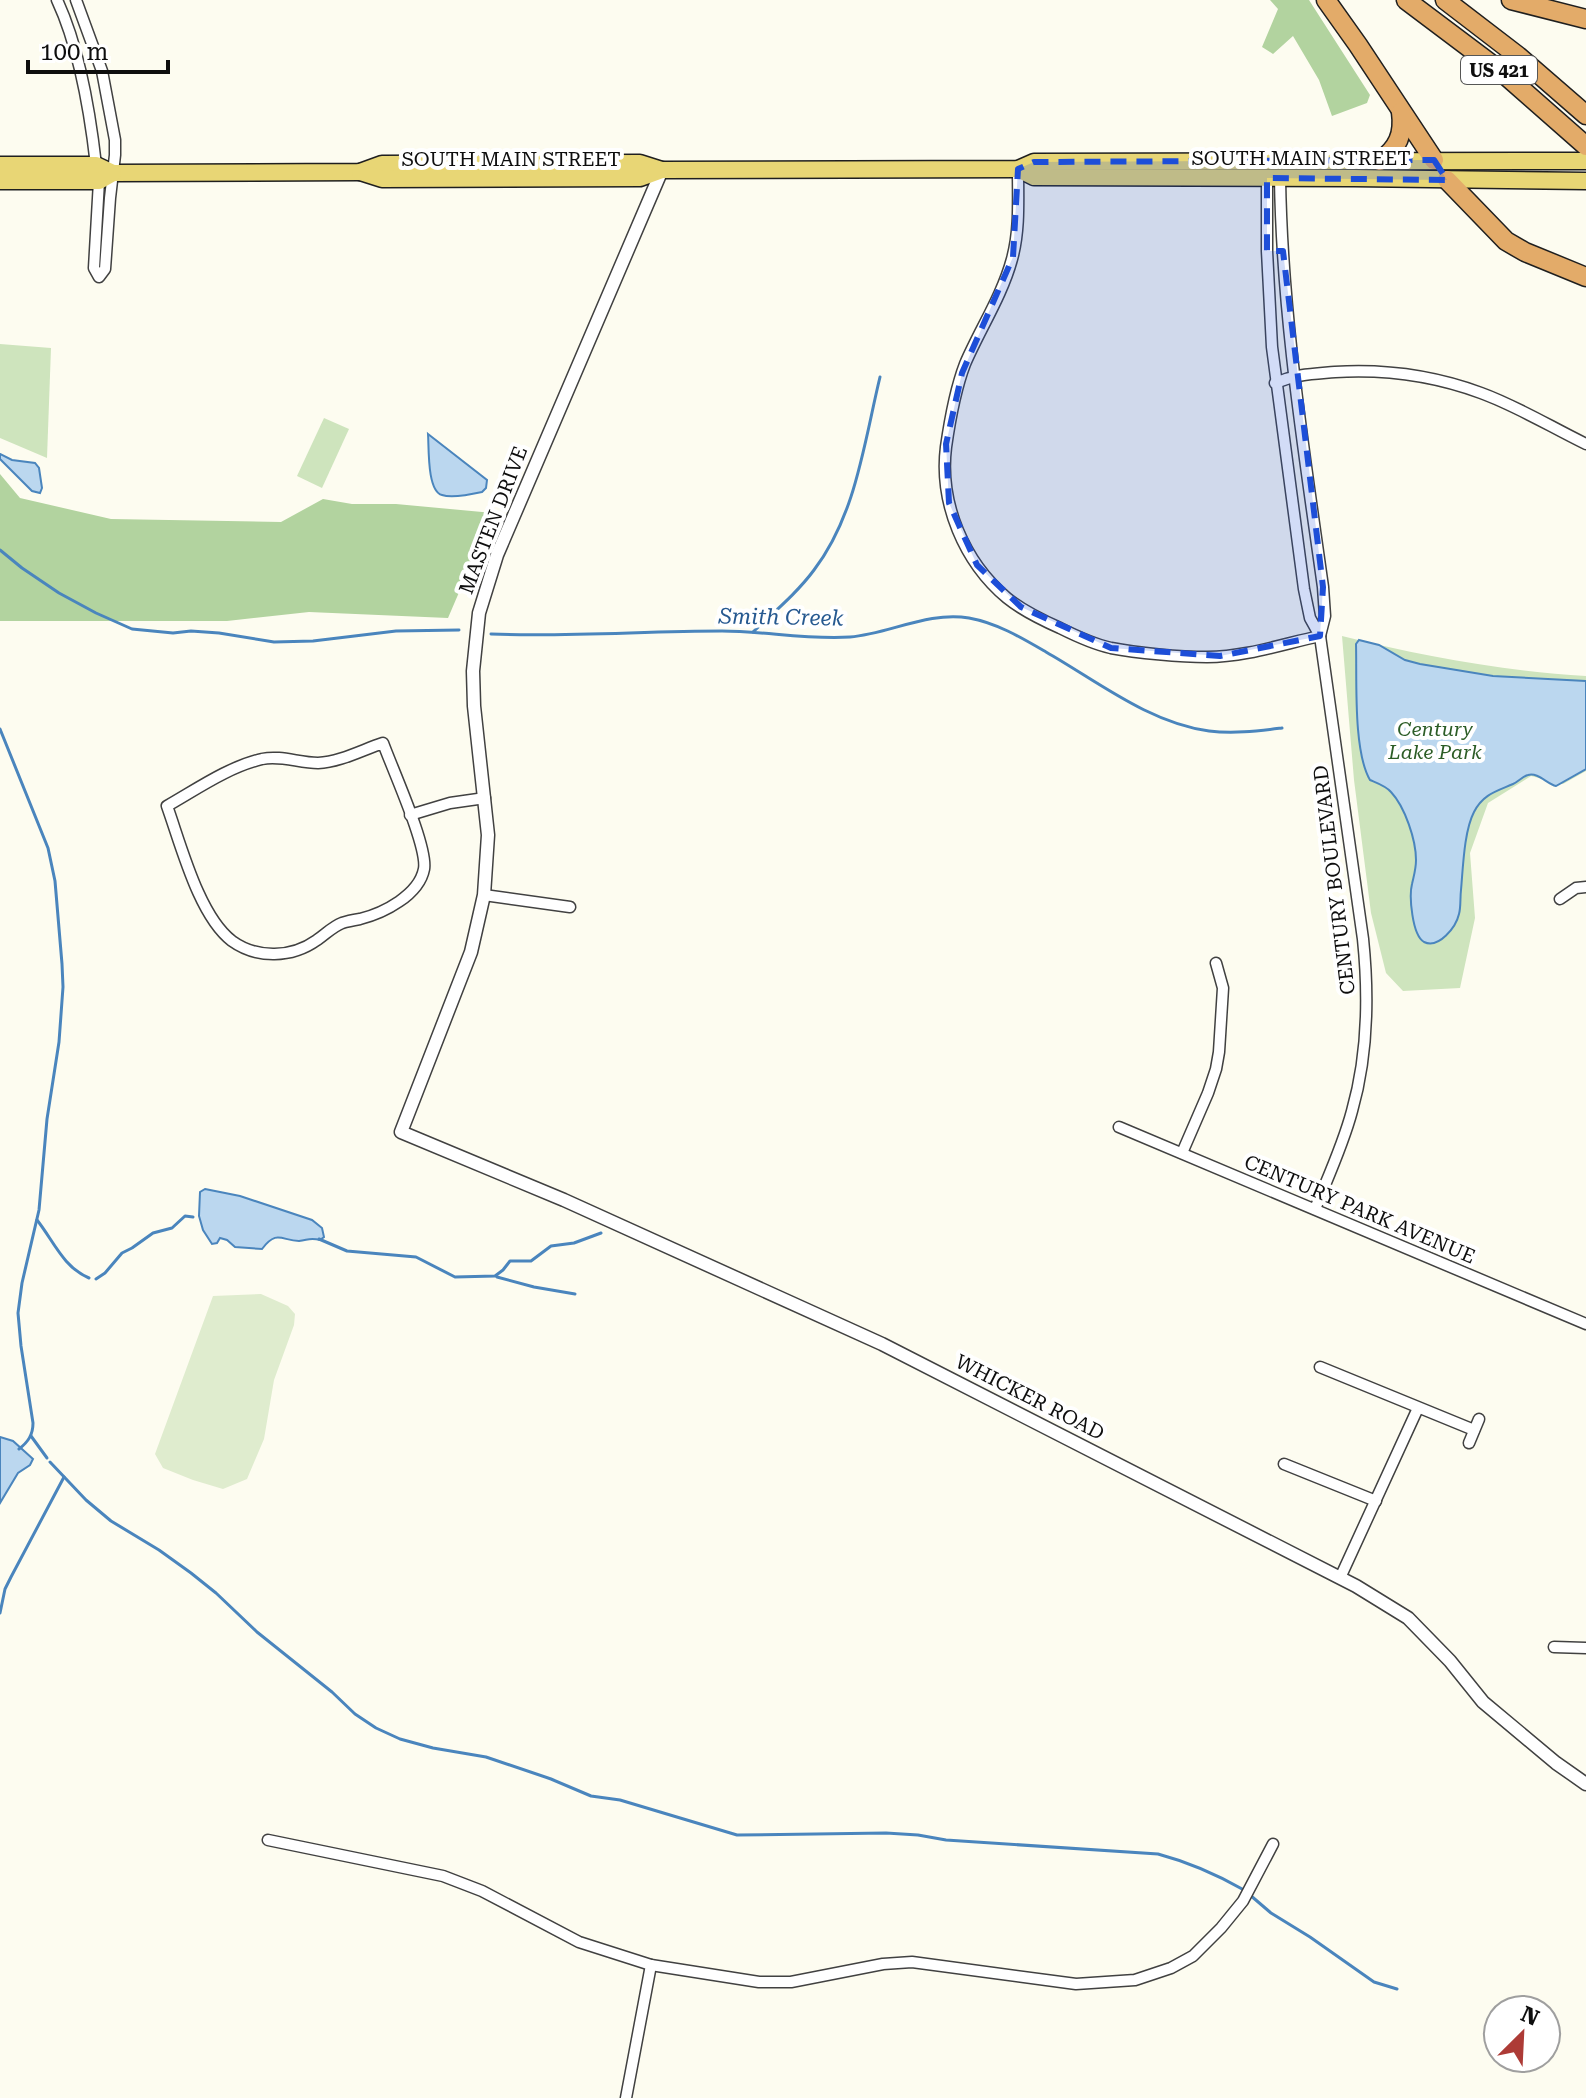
<svg xmlns="http://www.w3.org/2000/svg" width="1586" height="2098" font-family="'Roboto Serif',serif">
  <style>
    .green { fill: #cee4bd }
    .forest { fill: #b2d39f }
    .pitch { fill: #dfecce }
    .water { fill: #bbd7ef; stroke: #4a85bd; stroke-width: 2 }
    .lines { fill: none; stroke-linecap: round; stroke-linejoin: round }
    .stream { stroke: #4a85bd; stroke-width: 3 }
    .minor-casing { stroke: #414141; stroke-width: 13 }
    .tertiary-casing { stroke: #414141; stroke-width: 15 }
    .primary-casing { stroke: #1f1f1f; stroke-width: 19 }
    .motorway-casing { stroke: #1f1f1f; stroke-width: 21 }
    .minor { stroke: #fff; stroke-width: 10 }
    .tertiary { stroke: #fff; stroke-width: 12 }
    .primary { stroke: #e8d675; stroke-width: 16 }
    .motorway { stroke: #e3ab69; stroke-width: 18 }
    .marked { fill: #1d4ed8; fill-opacity: 0.2; stroke: #1d4ed8; stroke-width: 6; stroke-dasharray: 16 10; stroke-linejoin: round }
    .labels { text-anchor: middle; dominant-baseline: central; stroke-width: 8; stroke-linejoin: round; paint-order: stroke }
    .shield { fill: #fff; stroke: #565656; stroke-width: 2 }
    .shield-label { font-size: 18px; font-weight: bold; fill: #0e0e0e }
    .street-label { font-size: 20px; fill: #0e0e0e; stroke: #fff }
    .park-label { font-size: 20px; font-style: italic; fill: #2c5d26; stroke: #fff }
    .water-label { font-size: 22px; font-style: italic; fill: #265990; stroke: #fff }
  </style>
  <rect width="100%" height="100%" fill="#fdfcf0"/>
  <g class="green">
    <path d="M 0,344 L 51,348 L 47,458 L 0,438 Z"/>
    <path d="M 324,418 L 349,429 L 322,488 L 297,476 Z"/>
    <path d="M 1342,636 C 1421,656 1504,671 1586,676 L 1586,771 L 1563,784 L 1531,776 L 1488,803 L 1470,853 L 1475,918 L 1460,988 L 1403,991 L 1386,973 L 1371,913 L 1354,780 Z"/>
  </g>
  <g class="forest">
    <path d="M 1270,0 L 1309,0 L 1370,95 L 1367,103 L 1332,116 L 1319,80 L 1293,36 L 1273,54 L 1262,47 L 1278,9 Z"/>
    <path d="M 0,474 L 20,498 L 111,519 L 281,522 L 323,499 L 352,504 L 396,504 L 493,513 L 448,618 L 309,612 L 227,621 L 0,621 Z"/>
  </g>
  <path class="pitch" d="M 261,1294 L 288,1306 L 295,1314 L 294,1325 L 274,1380 L 264,1439 L 247,1479 L 223,1489 L 193,1480 L 163,1468 L 155,1454 L 213,1296 Z"/>
  <g class="water">
    <path d="M 428,434 L 487,480 L 486,488 L 482,492 C 473,494 451,498 442,495 C 427,491 429,448 428,434 Z"/>
    <path d="M 0,454 L 12,460 L 35,463 L 39,468 L 42,488 L 40,493 L 32,491 L 0,459 Z"/>
    <path d="M 1359,640 L 1379,645 L 1405,660 L 1420,664 L 1493,676 L 1586,681 L 1586,769 L 1556,786 C 1547,784 1538,772 1528,775 C 1523,776 1518,782 1513,784 C 1497,791 1483,794 1474,812 C 1464,831 1463,868 1461,890 C 1460,898 1461,907 1459,914 C 1456,927 1439,949 1424,942 C 1412,935 1409,896 1412,884 C 1414,875 1416,869 1416,860 C 1416,840 1405,807 1391,792 C 1386,786 1377,783 1370,780 C 1353,751 1357,679 1356,644 Z"/>
    <path d="M 205,1189 L 240,1196 L 312,1220 L 322,1228 L 324,1237 L 320,1240 C 310,1237 308,1240 299,1241 C 282,1241 277,1229 262,1249 L 235,1247 L 227,1240 L 220,1238 L 217,1243 L 212,1244 L 203,1230 L 199,1216 L 200,1192 Z"/>
    <path d="M 0,1437 L 13,1441 L 33,1459 L 30,1465 L 18,1473 L 0,1503 Z"/>
  </g>
  <g class="lines">
    <g class="stream">
      <path d="M 0,550 L 22,568 L 59,593 L 96,613 L 132,629 L 173,633 L 191,631 L 219,633 L 274,642 L 313,641 L 396,631 L 459,630"/>
      <path d="M 753,632 C 774,612 797,593 814,570 C 856,515 864,443 880,377"/>
      <path d="M 491,634 C 568,637 645,631 722,631 C 764,631 807,640 850,637 C 889,634 928,611 969,618 C 997,623 1022,638 1046,652 C 1097,681 1149,723 1209,731 C 1234,734 1257,731 1282,728"/>
      <path d="M 0,729 L 48,848 L 55,881 L 62,964 L 63,987 L 59,1042 L 47,1119 L 39,1210 L 22,1283 L 18,1313 L 21,1346 L 33,1423 C 33,1435 28,1442 19,1449"/>
      <path d="M 37,1220 C 53,1240 63,1267 89,1278"/>
      <path d="M 319,1239 L 347,1251 L 416,1257 L 455,1277 L 495,1276 L 503,1270 L 510,1261 L 531,1261 L 551,1246 L 574,1243 L 601,1233"/>
      <path d="M 497,1277 L 534,1287 L 575,1294"/>
      <path d="M 96,1279 L 105,1273 L 122,1253 L 132,1248 L 153,1233 L 172,1228 L 185,1216 L 193,1217"/>
      <path d="M 31,1436 L 47,1458"/>
      <path d="M 50,1462 L 86,1500 L 111,1521 L 159,1550 L 191,1573 L 216,1593 L 257,1632 L 332,1692 L 355,1714 L 376,1728 L 400,1739 L 433,1748 L 486,1757 L 551,1779 L 591,1796 L 620,1800 L 737,1835 L 886,1833 L 918,1835 L 946,1840 L 1158,1854 C 1188,1862 1216,1874 1244,1890"/>
      <path d="M 0,1613 L 5,1589 L 11,1577 L 64,1477"/>
      <path d="M 1250,1895 L 1271,1913 L 1310,1937 L 1374,1982 L 1397,1989"/>
    </g>
    <g class="minor-casing">
      <g id="minor">
        <path d="M 57,0 C 80,49 90,112 96,165"/>
        <path d="M 76,0 L 102,71 L 115,140 L 115,155 L 110,198 L 105,269 L 99,277 L 94,268 L 99,181"/>
        <path d="M 1018,169 C 1018,199 1020,230 1012,259 C 1002,296 980,329 965,364 C 955,390 950,419 946,447 C 939,503 964,562 1007,598 C 1023,611 1042,620 1060,628 C 1076,636 1093,644 1111,648 C 1137,653 1180,657 1207,657 C 1245,657 1283,644 1320,636"/>
        <path d="M 1267,178 L 1267,251 L 1272,347 L 1304,589 L 1310,618 L 1320,636 L 1363,939 C 1369,997 1368,1055 1352,1111 C 1343,1145 1328,1177 1315,1209"/>
        <path d="M 1280,178 C 1282,315 1304,451 1323,587 L 1325,616 L 1320,636"/>
        <path d="M 1275,383 C 1297,374 1312,374 1335,372 C 1384,369 1435,376 1481,393 C 1517,406 1551,427 1586,444"/>
        <path d="M 383,743 C 392,768 428,847 424,869 C 419,895 384,913 360,919 C 354,920 348,921 342,923 C 332,927 326,934 317,940 C 292,958 257,959 232,941 C 199,916 181,845 167,806 C 197,789 228,767 262,759 C 281,755 299,763 318,763 C 340,762 362,750 383,743 Z"/>
        <path d="M 410,815 L 450,803 L 485,798"/>
        <path d="M 484,895 L 570,907"/>
        <path d="M 1560,899 L 1576,888 L 1586,887"/>
        <path d="M 1119,1127 L 1586,1324"/>
        <path d="M 1182,1153 L 1208,1093 L 1216,1069 L 1219,1052 L 1223,988 L 1216,963"/>
        <path d="M 1320,1367 L 1474,1430"/>
        <path d="M 1469,1443 L 1479,1419"/>
        <path d="M 1284,1464 L 1376,1501"/>
        <path d="M 1340,1578 L 1418,1408"/>
        <path d="M 1554,1647 L 1586,1648"/>
        <path d="M 268,1840 L 443,1876 L 482,1891 L 579,1942 L 651,1965 L 759,1982 L 791,1982 L 883,1964 L 912,1962 L 1076,1984 L 1135,1980 L 1171,1968 L 1193,1956 L 1221,1928 L 1243,1901 L 1273,1844"/>
        <path d="M 626,2098 L 651,1965"/>
      </g>
    </g>
    <g class="tertiary-casing">
      <path id="tertiary" d="M 662,170 L 497,555 L 479,613 L 473,671 L 474,706 L 488,835 L 484,895 L 471,952 L 401,1132 L 564,1200 L 882,1344 L 1356,1586 L 1408,1618 L 1450,1661 L 1483,1702 L 1556,1763 L 1586,1784"/>
    </g>
    <g class="primary-casing">
      <g id="primary">
        <path d="M 0,165 L 96,165 L 113,173 L 360,172 L 382,164 L 640,163 L 662,170 L 1018,169 L 1034,162 L 1586,161"/>
        <path d="M 1018,169 L 1034,177 L 1354,178 L 1586,181"/>
        <path d="M 360,172 L 382,179 L 640,178 L 662,170"/>
        <path d="M 0,181 L 99,181 L 113,173"/>
      </g>
    </g>
    <g class="motorway-casing">
      <g id="motorway">
        <path d="M 1326,0 L 1358,45 L 1434,160"/>
        <path d="M 1406,0 L 1503,73 L 1586,146"/>
        <path d="M 1445,0 L 1518,56 L 1586,115"/>
        <path d="M 1511,0 L 1586,19"/>
        <path d="M 1380,161 C 1398,148 1404,134 1401,112"/>
        <path d="M 1447,180 L 1506,241 L 1525,252 L 1586,277"/>
      </g>
    </g>
    <use href="#minor" class="minor"/>
    <use href="#tertiary" class="tertiary"/>
    <use href="#primary" class="primary"/>
    <use href="#motorway" class="motorway"/>
  </g>
  <path class="marked" d="M 1434,160 L 1447,180 L 1267,178 L 1267,251 L 1283,251 L 1323,587 L 1320,636 L 1220,656 L 1111,648 L 1021,607 L 977,565 L 949,503 L 946,444 L 962,373 L 1013,257 L 1018,169 L 1034,162 Z"/>
  <g class="labels">
    <rect class="shield" x="1461" y="56" width="76" height="28" rx="6"/>
    <g class="shield-label">
      <text x="1499" y="70">US 421</text>
    </g>
    <g class="street-label">
      <text x="1301" y="158">SOUTH MAIN STREET</text>
      <text x="511" y="159">SOUTH MAIN STREET</text>
      <text transform="translate(493 520) rotate(-69)">MASTEN DRIVE</text>
      <text transform="translate(1334 880) rotate(-97)">CENTURY BOULEVARD</text>
      <text transform="translate(1360 1209) rotate(23)">CENTURY PARK AVENUE</text>
      <text transform="translate(1030 1397) rotate(27)">WHICKER ROAD</text>
    </g>
    <g class="park-label">
      <text x="1435" y="729">Century<tspan x="1435" dy="23">Lake Park</tspan></text>
    </g>
    <g class="water-label">
      <text transform="translate(781 617) rotate(1)">Smith Creek</text>
    </g>
  </g>
  <g transform="translate(1522 2034) rotate(24)"><circle r="38" fill="#ffffff" stroke="#9f9f9f" stroke-width="2"/>
  <path d="M0-6L14 30L0 20L-14 30Z" fill="#ad3b36"/>
  <text y="-12" font-size="22" font-weight="bold" text-anchor="middle" fill="#0e0e0e">N</text>
  </g>
  <path d="M28 60v12h140v-12" fill="none" stroke="#0e0e0e" stroke-width="4"/>
  <text x="40" y="60" font-size="24" fill="#0e0e0e" stroke="#ffffff" stroke-width="6" paint-order="stroke">100 m</text>
</svg>
